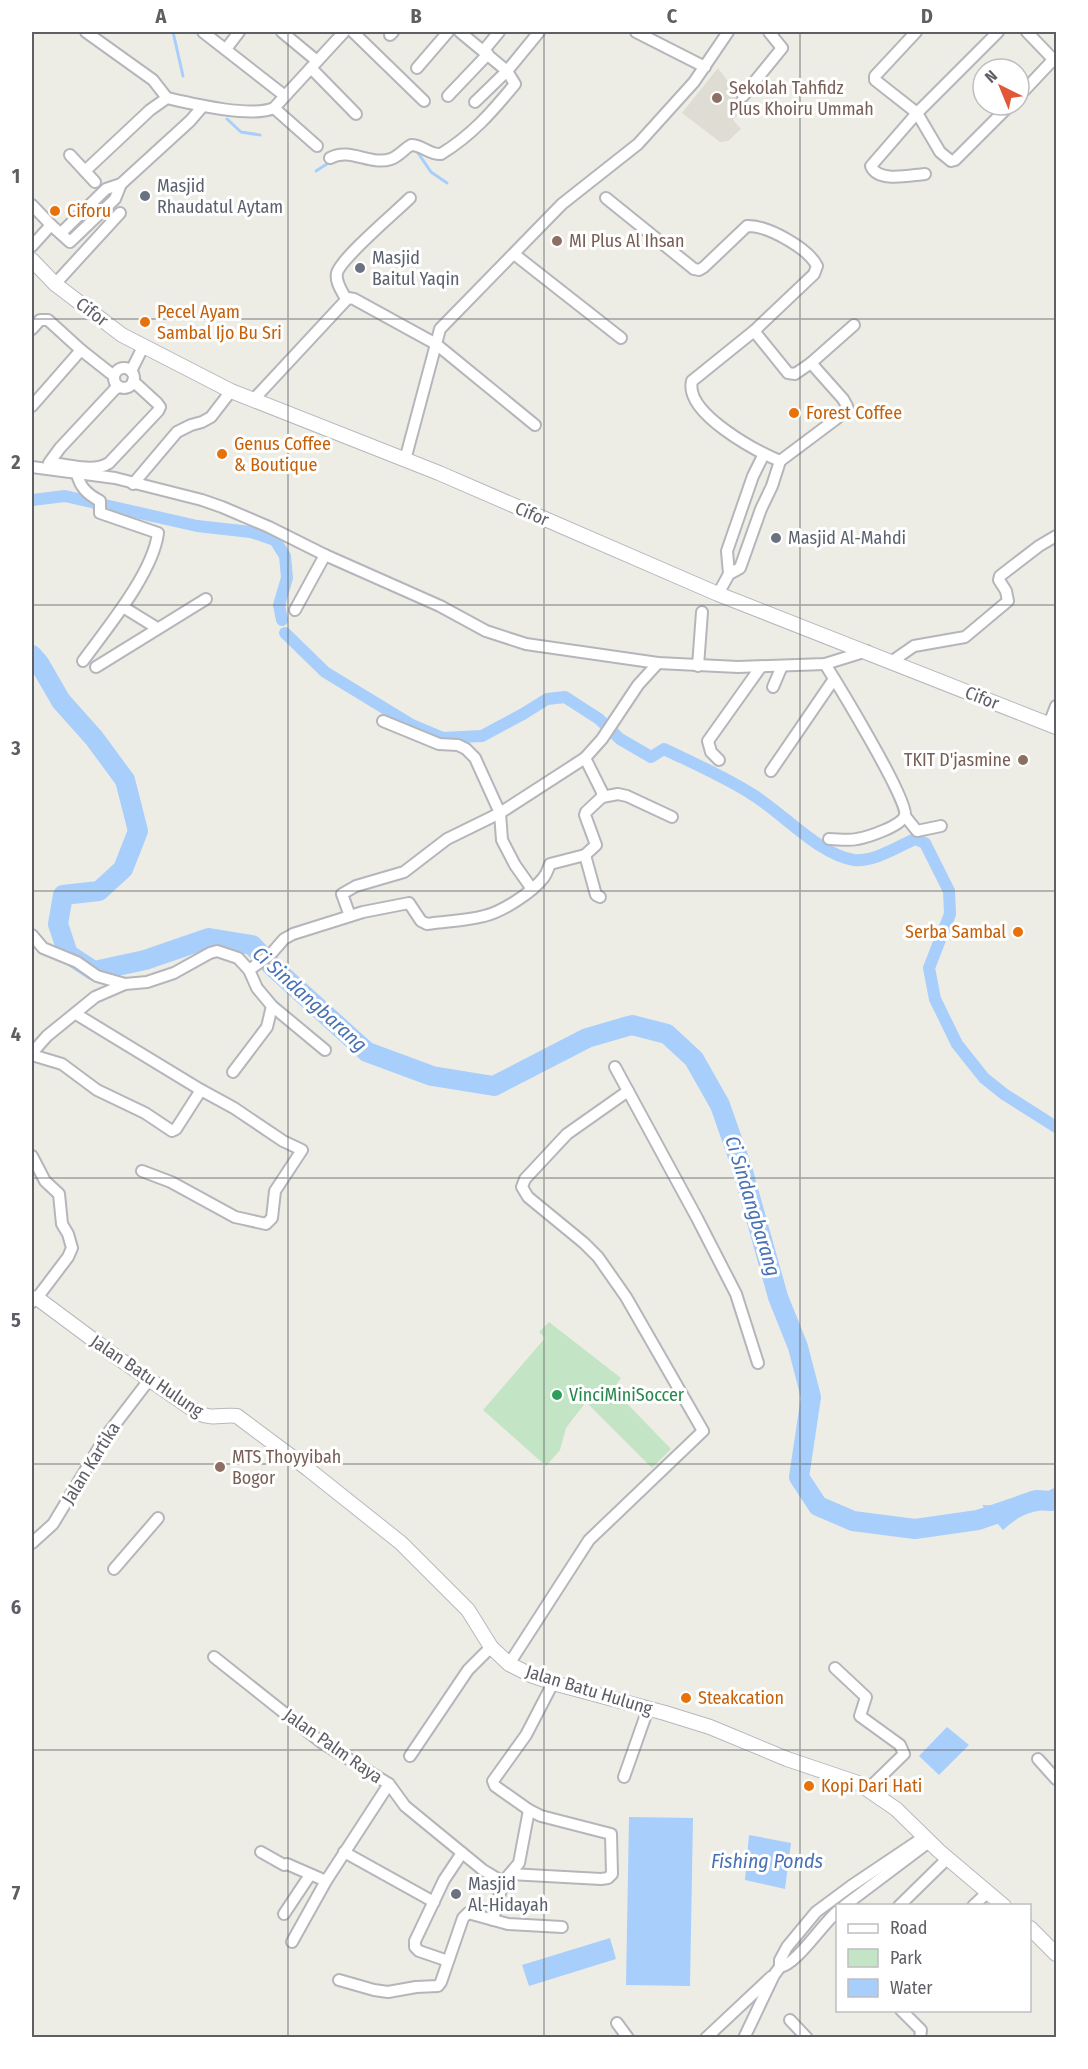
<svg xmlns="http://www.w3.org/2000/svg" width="1088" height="2069" font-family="'Fira Sans Condensed',sans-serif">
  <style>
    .education { fill: #dedcd3 }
    .green { fill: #c3e5c6 }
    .water { fill: #a8cefb }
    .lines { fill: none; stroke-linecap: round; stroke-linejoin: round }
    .stream { stroke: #a8cefb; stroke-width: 3 }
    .canal { stroke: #a8cefb; stroke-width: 12 }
    .river { stroke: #a8cefb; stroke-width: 20 }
    .street-casing { stroke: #b5b6bb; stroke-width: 14 }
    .secondary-casing { stroke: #b6b8be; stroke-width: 16 }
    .street { stroke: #fff; stroke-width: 10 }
    .secondary { stroke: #fff; stroke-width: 14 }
    .grid { fill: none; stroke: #5d5f65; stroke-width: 1.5; stroke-opacity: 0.55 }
    .education-dot { fill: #8d6e63; stroke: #fff; stroke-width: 2 }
    .worship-dot { fill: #6b7280; stroke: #fff; stroke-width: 2 }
    .food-dot { fill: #e8710a; stroke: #fff; stroke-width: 2 }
    .leisure-dot { fill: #2e9e5b; stroke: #fff; stroke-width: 2 }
    .labels { text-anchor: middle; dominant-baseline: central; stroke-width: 6; stroke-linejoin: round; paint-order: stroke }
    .education-label { font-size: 18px; fill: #785e54; stroke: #fff; text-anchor: start }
    .worship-label { font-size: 18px; fill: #5b616d; stroke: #fff; text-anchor: start }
    .food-label { font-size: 18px; fill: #c56008; stroke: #fff; text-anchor: start }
    .street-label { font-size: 18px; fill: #5d5f65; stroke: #fff }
    .leisure-label { font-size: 18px; fill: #27864d; stroke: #fff; text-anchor: start }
    .water-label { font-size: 20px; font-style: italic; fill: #4872b5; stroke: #fff }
    .neatline { fill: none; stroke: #5d5f65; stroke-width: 2 }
    .grid-label { font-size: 20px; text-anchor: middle; font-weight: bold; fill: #5d5f65 }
  </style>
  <rect width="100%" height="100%" fill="#eeede5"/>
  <path class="education" d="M 718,68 L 746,106 L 733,120 L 741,129 L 728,141 L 720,142 L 682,113 Z"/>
  <path class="green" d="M 549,1322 L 621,1378 L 613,1389 L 671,1449 L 652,1468 L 586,1402 L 566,1428 L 560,1450 L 546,1466 L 483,1410 L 545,1338 L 539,1332 Z"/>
  <g class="water">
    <path d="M 1056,1489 L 1056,1508 C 1029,1512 1024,1512 1003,1530 L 982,1505 L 1005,1506 Z"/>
    <path d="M 947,1727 L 969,1745 L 939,1775 L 919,1756 Z"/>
    <path d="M 629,1817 L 693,1818 L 690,1986 L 626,1985 Z"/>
    <path d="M 749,1835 L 791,1843 L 785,1889 L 745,1880 Z"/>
    <path d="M 610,1938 L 616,1959 L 529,1986 L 522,1965 Z"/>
  </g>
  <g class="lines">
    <g class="stream">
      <path d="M 173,32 L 183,76"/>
      <path d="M 227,119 L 241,132 L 260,135"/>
      <path d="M 416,150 L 431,172 L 447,183"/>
      <path d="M 316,171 L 330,162"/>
    </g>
    <g class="canal">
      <path d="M 32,500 L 65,496 L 197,526 L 251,532 L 275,540 L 285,556 L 287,578 L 279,605 L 282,620"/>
      <path d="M 285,633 L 325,672 L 412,725 L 443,738 L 482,736 L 523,714 L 547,699 L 565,697 L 599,719 L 620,739 L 651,757 L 664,749 C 693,763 723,776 750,793 C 781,811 819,855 854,860 C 874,862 897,847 915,839 L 925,843 L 949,891 L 950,914 L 929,968 L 935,999 L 957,1044 L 984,1078 L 1004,1094 L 1056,1127"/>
    </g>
    <path class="river" d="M 32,655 L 39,663 L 61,701 L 94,738 L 125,780 L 138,831 L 123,869 L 99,891 L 63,895 L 58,924 L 68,954 L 94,971 L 145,960 L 209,938 L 252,945 L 273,967 L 367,1052 L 432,1076 L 494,1086 L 587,1038 L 632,1025 L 667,1034 L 694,1059 L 720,1105 L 742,1168 L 778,1297 L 798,1347 L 811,1397 L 799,1477 L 818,1506 L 853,1521 L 915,1529 L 978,1520 L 1036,1500 L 1052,1501 L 1056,1498"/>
    <g class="street-casing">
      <g id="street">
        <path d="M 86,32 L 153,80 L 167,98"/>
        <path d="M 203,32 L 285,96"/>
        <path d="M 282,32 L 317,61"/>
        <path d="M 353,32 L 424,101"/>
        <path d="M 460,32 L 507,71 L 539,32"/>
        <path d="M 636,32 L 705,67"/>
        <path d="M 916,32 L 875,76 L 875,80 L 917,113 L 940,152 L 951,161 L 955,160 L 1010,105"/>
        <path d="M 390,35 L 393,32"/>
        <path d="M 226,49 L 239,32"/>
        <path d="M 484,50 L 499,32"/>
        <path d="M 311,68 L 356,114"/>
        <path d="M 417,68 L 448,32"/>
        <path d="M 448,96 L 488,54"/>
        <path d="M 743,96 L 782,48 L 769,32"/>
        <path d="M 1019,96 L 1051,62 L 1051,57 L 1027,32"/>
        <path d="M 274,108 L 317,146"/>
        <path d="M 70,155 L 95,182"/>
        <path d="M 330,158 C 350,147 370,166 391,159 C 399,156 404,149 411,145 C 423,145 429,155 441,154 C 472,135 492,112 515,84 L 507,71 L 475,102"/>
        <path d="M 85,171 L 150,110 L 167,98 C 193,104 251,118 274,108 L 344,32"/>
        <path d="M 925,174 C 910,175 878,183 871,166 L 917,113 L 998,32"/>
        <path d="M 606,198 L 694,269 L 699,270 L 704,267 L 747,226 C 767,225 808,248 817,266 L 814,274 L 754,331"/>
        <path d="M 32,205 L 51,225 L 32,246"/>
        <path d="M 51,225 L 70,242 L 115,199 L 121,184"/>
        <path d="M 61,233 L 106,189 L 121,184 L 190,121 L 203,106"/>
        <path d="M 514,254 L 621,338"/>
        <path d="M 55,284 L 120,213"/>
        <path d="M 346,299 C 342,291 335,282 337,273 C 341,258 397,211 410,198"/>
        <path d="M 32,329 L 40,320 L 48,320 L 81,350 L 114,376"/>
        <circle cx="124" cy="378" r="10"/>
        <path d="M 131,371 L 143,347"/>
        <path d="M 254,399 L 348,298 L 354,299 L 436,344 L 440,329 L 562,204 L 638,144 L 694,82 L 728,32"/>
        <path d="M 32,406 L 81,350"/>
        <path d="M 405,460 L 436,344 L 535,425"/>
        <path d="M 780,461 C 756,451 684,413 692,381 L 754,331 L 788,373 L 795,374 L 811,363"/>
        <path d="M 49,463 L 60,448 L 115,389 L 119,387"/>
        <path d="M 58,464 C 75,466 95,472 109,463 L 158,411 L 160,407 L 157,403 L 133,381"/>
        <path d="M 32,467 L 115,478 L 202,500 L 222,507 L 269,527 L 325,555 L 440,606 L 486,631 L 526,644 L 658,663 L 738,667 L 825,664 L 867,651"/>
        <path d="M 77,474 C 80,487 87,494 100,501 L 100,513 L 158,533 C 153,573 107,628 83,661"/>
        <path d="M 133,484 L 177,432 L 191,425 L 202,422 L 211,417 L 231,391"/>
        <path d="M 729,574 L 727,551 L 753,476 L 764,454"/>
        <path d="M 718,594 L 729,574 L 740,568 L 761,509 L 772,486 L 780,461 L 836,419 L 843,413 L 847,406 L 843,399 L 811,363 L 854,325"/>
        <path d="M 123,607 L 157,628"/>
        <path d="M 295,610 L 325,555"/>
        <path d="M 891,662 L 914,646 L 965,637 L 1008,601 L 1006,591 L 999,580 L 1000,576 L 1039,546 L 1056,536"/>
        <path d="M 825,664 C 837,683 909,801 905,815 C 902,826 868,837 857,839 C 848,841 838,839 829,839"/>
        <path d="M 698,666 L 702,612"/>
        <path d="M 96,667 L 206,599"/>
        <path d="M 773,687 L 782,666"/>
        <path d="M 383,721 L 439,744 L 458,745 L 466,749 L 475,758 L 500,813 L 502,840 L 515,865 L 532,889"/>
        <path d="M 1049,724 L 1056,706"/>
        <path d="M 719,760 L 711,752 L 708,741 L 760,668"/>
        <path d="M 771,771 L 834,679"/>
        <path d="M 602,797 L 618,794 L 627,796 L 672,817"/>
        <path d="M 905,816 L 917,831 L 941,826"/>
        <path d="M 585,855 L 596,895 L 600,897"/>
        <path d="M 350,916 L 342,894 L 356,886 L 404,872 L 447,839 L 500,813 L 585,758 L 602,739 L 638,685 L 658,663"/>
        <path d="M 32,935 L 43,948 L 77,962 L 97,976 L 125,984"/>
        <path d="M 249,970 L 270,955 L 284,939 L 293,934 L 363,912 L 409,903 L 421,921 L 427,924 C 446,921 466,921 484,916 C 502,912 533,892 544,877 C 547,873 548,869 550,864 L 585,855 L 596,845 L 585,815 L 586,812 L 602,797 L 602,792 L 585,758"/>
        <path d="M 76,1014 L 201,1090 L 234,1108 L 283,1141 L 302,1150 L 275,1191 L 272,1218 L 266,1224 L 235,1217 L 171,1182 L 142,1171"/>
        <path d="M 32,1053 L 47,1036 L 95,997 L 125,984 L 147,982 L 174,973 L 210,953 L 217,951 L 238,958 L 249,970 L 257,988 L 272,1006 L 325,1050"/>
        <path d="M 32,1055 L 62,1064 L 97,1090 L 145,1113 L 172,1131 L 176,1129 L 201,1090"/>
        <path d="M 615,1067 L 697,1218 L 736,1294 L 758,1363"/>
        <path d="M 233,1072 L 267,1027 L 272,1006"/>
        <path d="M 32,1156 L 45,1181 L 59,1194 L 62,1224 L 68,1234 L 72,1248 L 68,1257 L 37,1298 L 32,1302"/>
        <path d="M 32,1543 L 53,1524 L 106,1436 L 149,1380"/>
        <path d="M 114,1569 L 158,1518"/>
        <path d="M 214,1657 L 321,1742 L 389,1784 L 405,1806 L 483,1870 L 503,1882"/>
        <path d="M 509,1664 L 589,1540 L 703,1431 L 626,1297 L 598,1257 L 584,1243 L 528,1197 L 522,1187 L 525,1179 L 567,1134 L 628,1091"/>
        <path d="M 835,1668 L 866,1697 L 860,1716 L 900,1745 L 904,1754 L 868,1789"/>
        <path d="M 410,1756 L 468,1670 L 491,1647"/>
        <path d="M 1038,1759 L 1056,1779"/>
        <path d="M 624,1777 L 648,1709"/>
        <path d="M 261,1852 L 284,1865 L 287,1864 L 326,1881"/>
        <path d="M 344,1852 L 434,1902"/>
        <path d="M 510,1874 L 601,1879 L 608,1878 L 612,1874 L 611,1834 L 541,1816 L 529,1810 L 495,1786 L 493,1781 L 526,1735 L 553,1683"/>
        <path d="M 844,1906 L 929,1842"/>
        <path d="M 899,1906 L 948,1858"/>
        <path d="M 973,1906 L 988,1892"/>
        <path d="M 284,1914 L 310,1875"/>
        <path d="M 493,1920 L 503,1882 L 519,1863 L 529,1810"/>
        <path d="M 292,1942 L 326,1881 L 389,1784"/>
        <path d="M 448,1961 L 419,1951 L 415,1947 L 415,1941 L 444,1880 L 462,1853"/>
        <path d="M 780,1967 C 797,1964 822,1924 838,1911"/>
        <path d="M 339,1980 L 374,1990 L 388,1992 L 416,1987 L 438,1986 L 441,1982 L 463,1918 L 468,1913 L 508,1924 L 562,1927"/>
        <path d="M 901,2010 L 921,2030 L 920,2038"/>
        <path d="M 790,2020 L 807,2038"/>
        <path d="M 617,2023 L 628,2038"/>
        <path d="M 706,2038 L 771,1977"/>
        <path d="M 744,2038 L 774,1975 L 780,1967 L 780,1960 L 787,1947 L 816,1912 L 851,1886 L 924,1837"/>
      </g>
    </g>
    <g class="secondary-casing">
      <g id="secondary">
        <path d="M 32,260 L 55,284 L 122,335 L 231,391 L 439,473 L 718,594 L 1056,727"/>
        <path d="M 37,1298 L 115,1356 L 198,1413 C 213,1420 222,1414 237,1416 L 308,1469 L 401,1543 L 468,1610 L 491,1647 L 509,1664 L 533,1676 L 553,1683 L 665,1713 L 710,1727 L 787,1759 L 858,1783 L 896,1809 L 939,1851 L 1004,1906"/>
        <path d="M 1030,1928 L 1056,1954"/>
      </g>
    </g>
    <use href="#street" class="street"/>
    <use href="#secondary" class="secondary"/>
  </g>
  <path class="grid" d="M 288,32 L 288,2038M 544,32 L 544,2038M 800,32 L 800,2038M 32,319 L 1056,319M 32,605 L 1056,605M 32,891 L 1056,891M 32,1178 L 1056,1178M 32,1464 L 1056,1464M 32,1750 L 1056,1750"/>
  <g class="education-dot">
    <circle cx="717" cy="98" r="6"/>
    <circle cx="557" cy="241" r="6"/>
    <circle cx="1023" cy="760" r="6"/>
    <circle cx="220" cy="1467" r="6"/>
  </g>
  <g class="worship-dot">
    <circle cx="145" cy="196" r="6"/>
    <circle cx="360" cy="268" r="6"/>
    <circle cx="776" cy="538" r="6"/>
    <circle cx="456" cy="1894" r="6"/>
  </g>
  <g class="food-dot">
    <circle cx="55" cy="211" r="6"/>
    <circle cx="145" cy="322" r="6"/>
    <circle cx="794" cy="413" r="6"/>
    <circle cx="222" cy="454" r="6"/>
    <circle cx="1018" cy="932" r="6"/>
    <circle cx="686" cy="1698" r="6"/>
    <circle cx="809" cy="1786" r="6"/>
  </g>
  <circle class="leisure-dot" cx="557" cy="1395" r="6"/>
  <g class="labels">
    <g class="education-label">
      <text x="729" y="88">Sekolah Tahfidz<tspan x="729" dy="21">Plus Khoiru Ummah</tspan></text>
      <text x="569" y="241">MI Plus Al Ihsan</text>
      <text x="1011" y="760" text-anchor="end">TKIT D'jasmine</text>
      <text x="232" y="1457">MTS Thoyyibah<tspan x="232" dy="21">Bogor</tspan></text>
    </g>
    <g class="worship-label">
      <text x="157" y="186">Masjid<tspan x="157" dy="21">Rhaudatul Aytam</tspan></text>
      <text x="372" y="258">Masjid<tspan x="372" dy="21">Baitul Yaqin</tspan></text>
      <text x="788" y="538">Masjid Al-Mahdi</text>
      <text x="468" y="1884">Masjid<tspan x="468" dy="21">Al-Hidayah</tspan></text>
    </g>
    <g class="food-label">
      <text x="67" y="211">Ciforu</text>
      <text x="157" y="312">Pecel Ayam<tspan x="157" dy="21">Sambal Ijo Bu Sri</tspan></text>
      <text x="806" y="413">Forest Coffee</text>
      <text x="234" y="444">Genus Coffee<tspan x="234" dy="21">&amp; Boutique</tspan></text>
      <text x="1006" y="932" text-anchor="end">Serba Sambal</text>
      <text x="698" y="1698">Steakcation</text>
      <text x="821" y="1786">Kopi Dari Hati</text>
    </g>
    <g class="street-label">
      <text transform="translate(92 312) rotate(37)">Cifor</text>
      <text transform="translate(532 514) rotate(23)">Cifor</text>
      <text transform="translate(982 698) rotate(21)">Cifor</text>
      <text transform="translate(147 1376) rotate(34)">Jalan Batu Hulung</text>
      <text transform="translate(91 1463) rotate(-58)">Jalan Kartika</text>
      <text transform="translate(589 1690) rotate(17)">Jalan Batu Hulung</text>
      <text transform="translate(333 1746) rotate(35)">Jalan Palm Raya</text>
    </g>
    <g class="leisure-label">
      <text x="569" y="1395">VinciMiniSoccer</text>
    </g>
    <g class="water-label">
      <text transform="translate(310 999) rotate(42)">Ci Sindangbarang</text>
      <text transform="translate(753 1206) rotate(73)">Ci Sindangbarang</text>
      <text x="767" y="1861">Fishing Ponds</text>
    </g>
  </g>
  <rect width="1088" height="2069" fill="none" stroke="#ffffff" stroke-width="66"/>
  <rect x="836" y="1904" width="195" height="108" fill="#ffffff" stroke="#bebfc1" stroke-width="1.5"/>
  <rect x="848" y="1924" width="30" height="9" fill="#ffffff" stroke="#bebfc1" stroke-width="1.5"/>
  <text x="890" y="1934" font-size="18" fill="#5d5f65">Road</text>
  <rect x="848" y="1949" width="30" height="18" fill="#c3e5c6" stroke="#bebfc1" stroke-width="1.5"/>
  <text x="890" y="1964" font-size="18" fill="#5d5f65">Park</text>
  <rect x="848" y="1979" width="30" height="18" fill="#a8cefb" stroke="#bebfc1" stroke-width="1.5"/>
  <text x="890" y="1994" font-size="18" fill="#5d5f65">Water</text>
  <g transform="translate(1001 87) rotate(317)"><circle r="28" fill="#ffffff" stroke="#bebfc1" stroke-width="1.5"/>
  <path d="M0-4.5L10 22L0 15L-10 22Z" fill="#e15838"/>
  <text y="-9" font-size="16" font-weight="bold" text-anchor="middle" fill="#5d5f65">N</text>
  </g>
  <rect x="33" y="33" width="1022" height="2003" class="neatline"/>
  <g class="grid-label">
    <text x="161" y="23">A</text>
    <text x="416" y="23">B</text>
    <text x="672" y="23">C</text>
    <text x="927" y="23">D</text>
    <text x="16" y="183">1</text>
    <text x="16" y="469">2</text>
    <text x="16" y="755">3</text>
    <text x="16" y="1041">4</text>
    <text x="16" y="1327">5</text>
    <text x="16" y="1614">6</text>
    <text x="16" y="1900">7</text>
  </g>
</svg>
